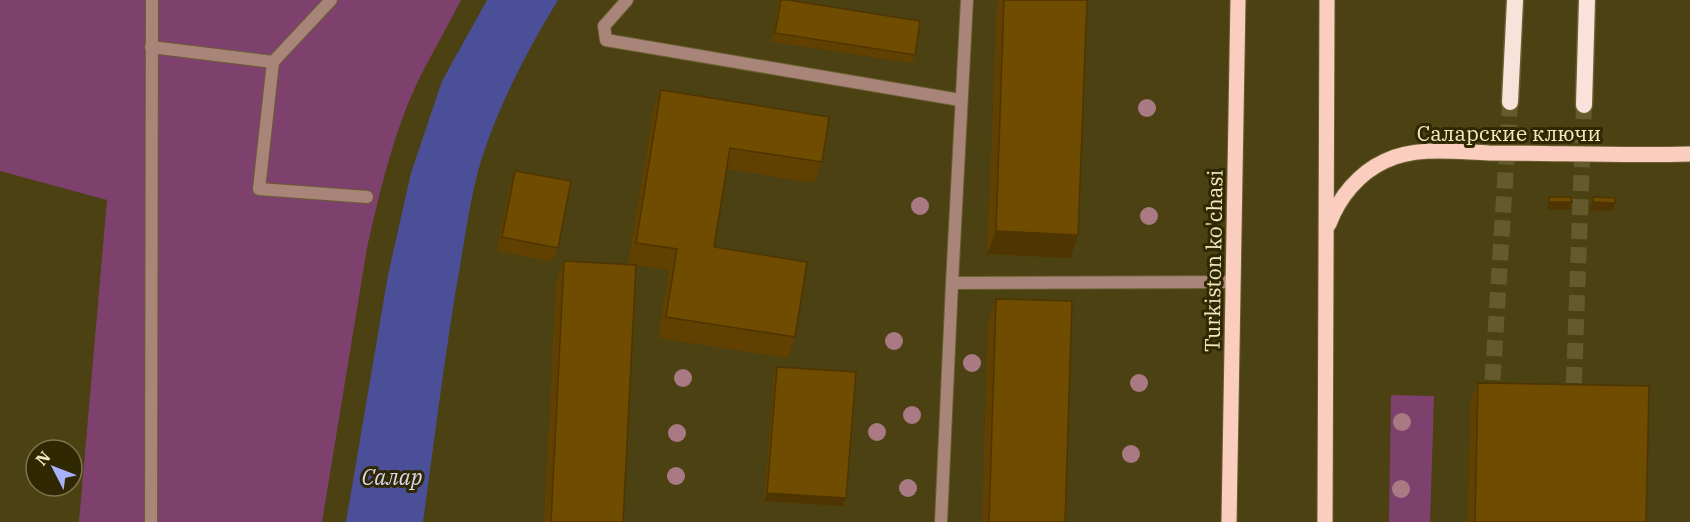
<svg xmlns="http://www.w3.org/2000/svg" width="1690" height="522" font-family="'IBM Plex Serif',serif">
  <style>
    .green { fill: #7e416e }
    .water { fill: #4a4f97 }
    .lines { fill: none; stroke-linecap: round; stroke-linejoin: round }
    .trunk-tunnel { stroke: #645a2c; stroke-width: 16; stroke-dasharray: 16 8; stroke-linecap: butt }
    .service-casing { stroke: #695f31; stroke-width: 14 }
    .primary-casing { stroke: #695f31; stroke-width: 17 }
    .trunk-casing { stroke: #695f31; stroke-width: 19 }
    .service { stroke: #a98478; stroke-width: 12 }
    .primary { stroke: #fbcdbf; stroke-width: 15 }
    .trunk { stroke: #f8e2da; stroke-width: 16 }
    .tree { fill: #aa7a84 }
    .wall { fill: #604101 }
    .shaded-wall { fill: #4e3501 }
    .building { fill: #704c01; stroke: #4e3501; stroke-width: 1.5 }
    .labels { text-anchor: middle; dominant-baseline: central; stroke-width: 6; stroke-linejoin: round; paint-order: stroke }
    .street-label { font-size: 21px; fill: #f2e9c0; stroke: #2f2802 }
    .water-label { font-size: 22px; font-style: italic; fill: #d6d9ef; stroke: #2f2802 }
  </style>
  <rect width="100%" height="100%" fill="#4b4112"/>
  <g class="green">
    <path d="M 0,0 L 461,0 C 448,26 433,51 420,77 C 394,130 380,191 367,248 L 322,522 L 79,522 L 107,200 L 0,171 Z"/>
    <path d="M 1391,395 L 1434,396 L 1430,522 L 1389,522 Z"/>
  </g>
  <path class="water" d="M 487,0 L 558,0 C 530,46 504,95 486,146 C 472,185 467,226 460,266 C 445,351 435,437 423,522 L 346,522 L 388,275 L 411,173 L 442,81 Z"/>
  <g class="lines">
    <g class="trunk-tunnel">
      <path d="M 1491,404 L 1510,102"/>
      <path d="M 1573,407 L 1584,105"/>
    </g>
    <g class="service-casing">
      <g id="service">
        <path d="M 627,0 L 604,26 L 606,40 L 960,100"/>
        <path d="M 151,47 L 273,62 L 331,0"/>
        <path d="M 273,62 L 259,189 L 367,197"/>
        <path d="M 952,283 L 967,0"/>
        <path d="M 151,522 L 152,0"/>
        <path d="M 941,522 L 952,283 L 1234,282"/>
      </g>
    </g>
    <g class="primary-casing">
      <g id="primary">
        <path d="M 1329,224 C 1339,197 1359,173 1385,161 C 1416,146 1456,152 1489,153 C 1556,153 1623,156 1690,154"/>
        <path d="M 1229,522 L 1238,0"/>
        <path d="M 1325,522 L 1327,0"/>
      </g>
    </g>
    <g class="trunk-casing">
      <g id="trunk">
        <path d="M 1510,102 L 1515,0"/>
        <path d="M 1584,105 L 1587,0"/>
      </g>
    </g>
    <use href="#service" class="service"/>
    <use href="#primary" class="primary"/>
    <use href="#trunk" class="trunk"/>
  </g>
  <g class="tree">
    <circle cx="1147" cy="108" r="9"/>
    <circle cx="920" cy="206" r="9"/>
    <circle cx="1149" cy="216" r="9"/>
    <circle cx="894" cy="341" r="9"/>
    <circle cx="972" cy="363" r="9"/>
    <circle cx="683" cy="378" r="9"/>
    <circle cx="1139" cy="383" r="9"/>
    <circle cx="912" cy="415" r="9"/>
    <circle cx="1402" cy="422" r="9"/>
    <circle cx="877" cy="432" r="9"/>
    <circle cx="677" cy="433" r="9"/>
    <circle cx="1131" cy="454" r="9"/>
    <circle cx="676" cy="476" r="9"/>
    <circle cx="908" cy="488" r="9"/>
    <circle cx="1401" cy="489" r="9"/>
  </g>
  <g class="wall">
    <path d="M 780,0 L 915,55 L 912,63 L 772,42 L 778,7 Z"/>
    <path d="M 997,0 L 1087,0 L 1070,258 L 987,254 Z"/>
    <path d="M 661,90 L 822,162 L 814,183 L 727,169 L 714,247 L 795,337 L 787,358 L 658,338 L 669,270 L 628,264 L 653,111 Z"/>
    <path d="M 515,171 L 558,248 L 552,262 L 497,251 L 510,185 Z"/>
    <path d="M 564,261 L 623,522 L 544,522 L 556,282 Z"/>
    <path d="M 996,299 L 1065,522 L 982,522 L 988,320 Z"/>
    <path d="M 777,367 L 846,498 L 843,506 L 764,501 L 774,375 Z"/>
    <path d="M 1478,383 L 1646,522 L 1468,522 L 1470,404 Z"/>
  </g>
  <g class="shaded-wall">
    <path d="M 1549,202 L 1572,202 L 1569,210 L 1546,210 Z"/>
    <path d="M 1593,202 L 1615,203 L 1612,211 L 1590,210 Z"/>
    <path d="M 996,231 L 1078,235 L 1070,258 L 987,254 Z"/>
    <path d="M 767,493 L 846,498 L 843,506 L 764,501 Z"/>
  </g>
  <g class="building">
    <path d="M 781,0 L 788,0 L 920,21 L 915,55 L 775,33 Z"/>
    <path d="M 1004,0 L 1087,0 L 1078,235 L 996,231 Z"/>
    <path d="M 661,90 L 829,117 L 822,162 L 730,148 L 714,247 L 807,262 L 795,337 L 666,317 L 677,249 L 636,243 Z"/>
    <path d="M 515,171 L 571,181 L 558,248 L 502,237 Z"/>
    <path d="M 1549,197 L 1571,197 L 1572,202 L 1549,202 Z"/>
    <path d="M 1593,197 L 1615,198 L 1615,203 L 1593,202 Z"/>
    <path d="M 564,261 L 636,265 L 623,522 L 551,522 Z"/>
    <path d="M 996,299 L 1072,301 L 1065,522 L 989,522 Z"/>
    <path d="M 777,367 L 856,372 L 846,498 L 767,493 Z"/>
    <path d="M 1478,383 L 1649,386 L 1646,522 L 1475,522 Z"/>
  </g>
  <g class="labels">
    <g class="street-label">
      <text x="1509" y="133">Саларские ключи</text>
      <text transform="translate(1213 261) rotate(-89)">Turkiston ko'chasi</text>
    </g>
    <g class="water-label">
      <text x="392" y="476">Салар</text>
    </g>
  </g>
  <g transform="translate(54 468) rotate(312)"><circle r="28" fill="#2f2802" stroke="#7d754e" stroke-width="1.5"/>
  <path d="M0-4.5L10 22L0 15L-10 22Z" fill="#a7b1fc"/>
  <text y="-9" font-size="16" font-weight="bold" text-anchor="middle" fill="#f2e9c0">N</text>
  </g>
</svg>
